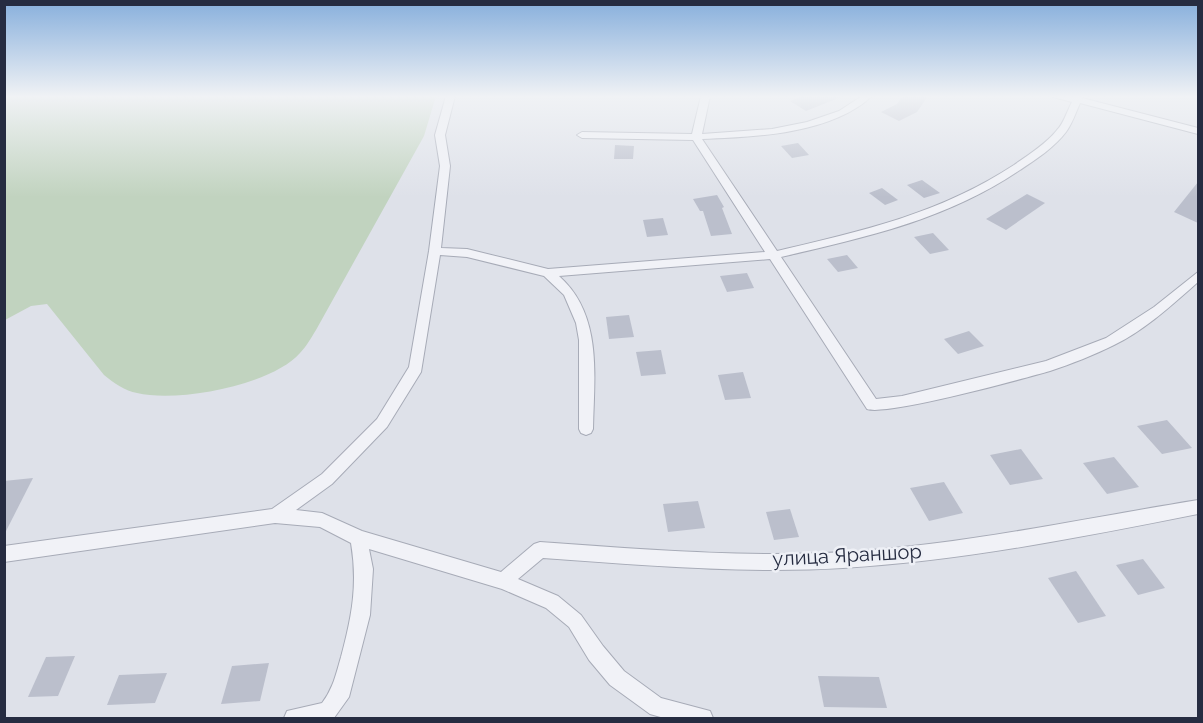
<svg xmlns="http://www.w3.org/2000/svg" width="1203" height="723" font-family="Raleway,sans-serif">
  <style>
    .green { fill: #c1d3bf }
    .building { fill: #bbbfcc }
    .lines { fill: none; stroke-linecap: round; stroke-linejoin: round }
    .street-casing { stroke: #a7abb7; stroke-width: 2 }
    .street { fill: #f1f2f7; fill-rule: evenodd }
    .labels { text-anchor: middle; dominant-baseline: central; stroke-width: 5; stroke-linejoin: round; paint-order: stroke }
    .near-street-label { font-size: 20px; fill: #262c41; stroke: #eef0f6 }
  </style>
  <rect width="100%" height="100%" fill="#dee1e9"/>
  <path class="green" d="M 5,96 L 436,96 L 424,136 L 316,330 C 311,338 306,347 300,353 C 272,385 178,403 137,393 C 125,391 114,383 104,375 L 47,304 L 31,306 L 5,320 Z"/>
  <g class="building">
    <path d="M 803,96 L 840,96 L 841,97 L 806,111 L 790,101 Z"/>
    <path d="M 903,96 L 928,96 L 917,112 L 899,121 L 881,112 L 897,104 Z"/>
    <path d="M 798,143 L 809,155 L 792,158 L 781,146 Z"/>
    <path d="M 615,145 L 634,146 L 633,159 L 614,159 Z"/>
    <path d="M 922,180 L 940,193 L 924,198 L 907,185 Z"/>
    <path d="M 1198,182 L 1198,223 L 1174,212 Z"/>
    <path d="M 882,188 L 898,200 L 885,205 L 869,193 Z"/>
    <path d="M 1027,194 L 1045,203 L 1006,230 L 986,219 Z"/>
    <path d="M 717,195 L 724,207 L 722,208 L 732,234 L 711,236 L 703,211 L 700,211 L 693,199 Z"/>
    <path d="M 663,218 L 668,235 L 647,237 L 643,220 Z"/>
    <path d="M 933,233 L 949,250 L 930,254 L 914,237 Z"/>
    <path d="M 847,255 L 858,268 L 838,272 L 827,259 Z"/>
    <path d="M 747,273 L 754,288 L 727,292 L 720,276 Z"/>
    <path d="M 629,315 L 634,337 L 609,339 L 606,317 Z"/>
    <path d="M 969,331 L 984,346 L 958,354 L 944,339 Z"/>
    <path d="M 661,350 L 666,374 L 641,376 L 636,352 Z"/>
    <path d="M 743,372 L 751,398 L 725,400 L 718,375 Z"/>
    <path d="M 1167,420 L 1192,448 L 1162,454 L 1137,426 Z"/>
    <path d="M 1021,449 L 1043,479 L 1010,485 L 990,455 Z"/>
    <path d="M 1114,457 L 1139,487 L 1107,494 L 1083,463 Z"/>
    <path d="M 33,478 L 4,535 L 4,481 Z"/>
    <path d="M 944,482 L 963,513 L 929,521 L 910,488 Z"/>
    <path d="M 698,501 L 705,528 L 668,532 L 663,504 Z"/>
    <path d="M 790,509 L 799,537 L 774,540 L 766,512 Z"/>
    <path d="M 1143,559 L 1165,588 L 1138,595 L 1116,565 Z"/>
    <path d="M 1076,571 L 1106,616 L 1078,623 L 1048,578 Z"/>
    <path d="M 75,656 L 58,696 L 28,697 L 46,657 Z"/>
    <path d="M 269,663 L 260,701 L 221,704 L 232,666 Z"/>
    <path d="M 167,673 L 155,703 L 107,705 L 119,675 Z"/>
    <path d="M 818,676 L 879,677 L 887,708 L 824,707 Z"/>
  </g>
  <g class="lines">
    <g class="street-casing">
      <path id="street" d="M 446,96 L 455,96 L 445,135 L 450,166 L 441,248 L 467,249 L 548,269 L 765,252 L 693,140 L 582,138 L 577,135 L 582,132 L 692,134 L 701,96 L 710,96 L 702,134 L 772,129 L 807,122 L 839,111 L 862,96 L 872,96 C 831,134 756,137 702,139 L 777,251 C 862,231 939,214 1014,165 C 1028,155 1046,144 1057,130 C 1064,123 1067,111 1072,102 L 1050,96 L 1083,96 L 1082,98 L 1198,128 L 1198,134 L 1080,103 C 1076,112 1072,124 1066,132 C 1055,147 1035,160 1020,170 C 946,220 867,237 781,257 L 876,399 L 902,396 L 1046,361 L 1106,338 L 1154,307 L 1198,272 L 1198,282 C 1173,304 1145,330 1114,345 C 1094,355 1071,364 1050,371 C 1022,379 888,416 867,409 L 770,259 L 559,276 C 603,315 594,376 593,429 L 591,433 L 586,435 L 581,433 L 579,429 L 579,340 L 576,323 L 564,295 L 544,276 L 467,257 L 440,255 L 421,372 L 387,427 L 332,484 L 296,510 L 322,513 L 362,531 L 501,572 L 534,544 L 540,542 C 641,549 742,558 844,552 C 963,545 1080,519 1198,500 L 1198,514 C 1082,537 962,561 843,568 C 743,574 643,565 543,558 L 518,579 L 558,596 L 581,615 L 603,646 L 624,671 L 661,698 L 710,711 L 713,718 L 664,718 L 650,714 L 610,685 L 589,660 L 569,627 L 546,608 L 502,589 L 369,549 L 373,569 L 370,615 L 349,697 L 334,718 L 284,718 L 287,711 L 322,703 C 333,689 336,674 341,657 C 352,616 358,584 351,543 L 320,527 L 275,523 L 4,562 L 4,546 L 272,509 L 322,474 L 377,419 L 409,367 L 429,251 L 440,166 L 435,135 Z"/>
    </g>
    <use href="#street" class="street"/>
  </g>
  <linearGradient id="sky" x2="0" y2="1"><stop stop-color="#87afdc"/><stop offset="0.49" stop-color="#f0f2f5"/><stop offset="1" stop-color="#f0f2f5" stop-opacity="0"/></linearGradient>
  <rect width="1203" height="197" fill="url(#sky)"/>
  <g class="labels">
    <g class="near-street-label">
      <text transform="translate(847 555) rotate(-3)">улица Яраншор</text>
    </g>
  </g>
  <rect width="1203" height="723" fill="none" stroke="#262c41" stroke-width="12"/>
</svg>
